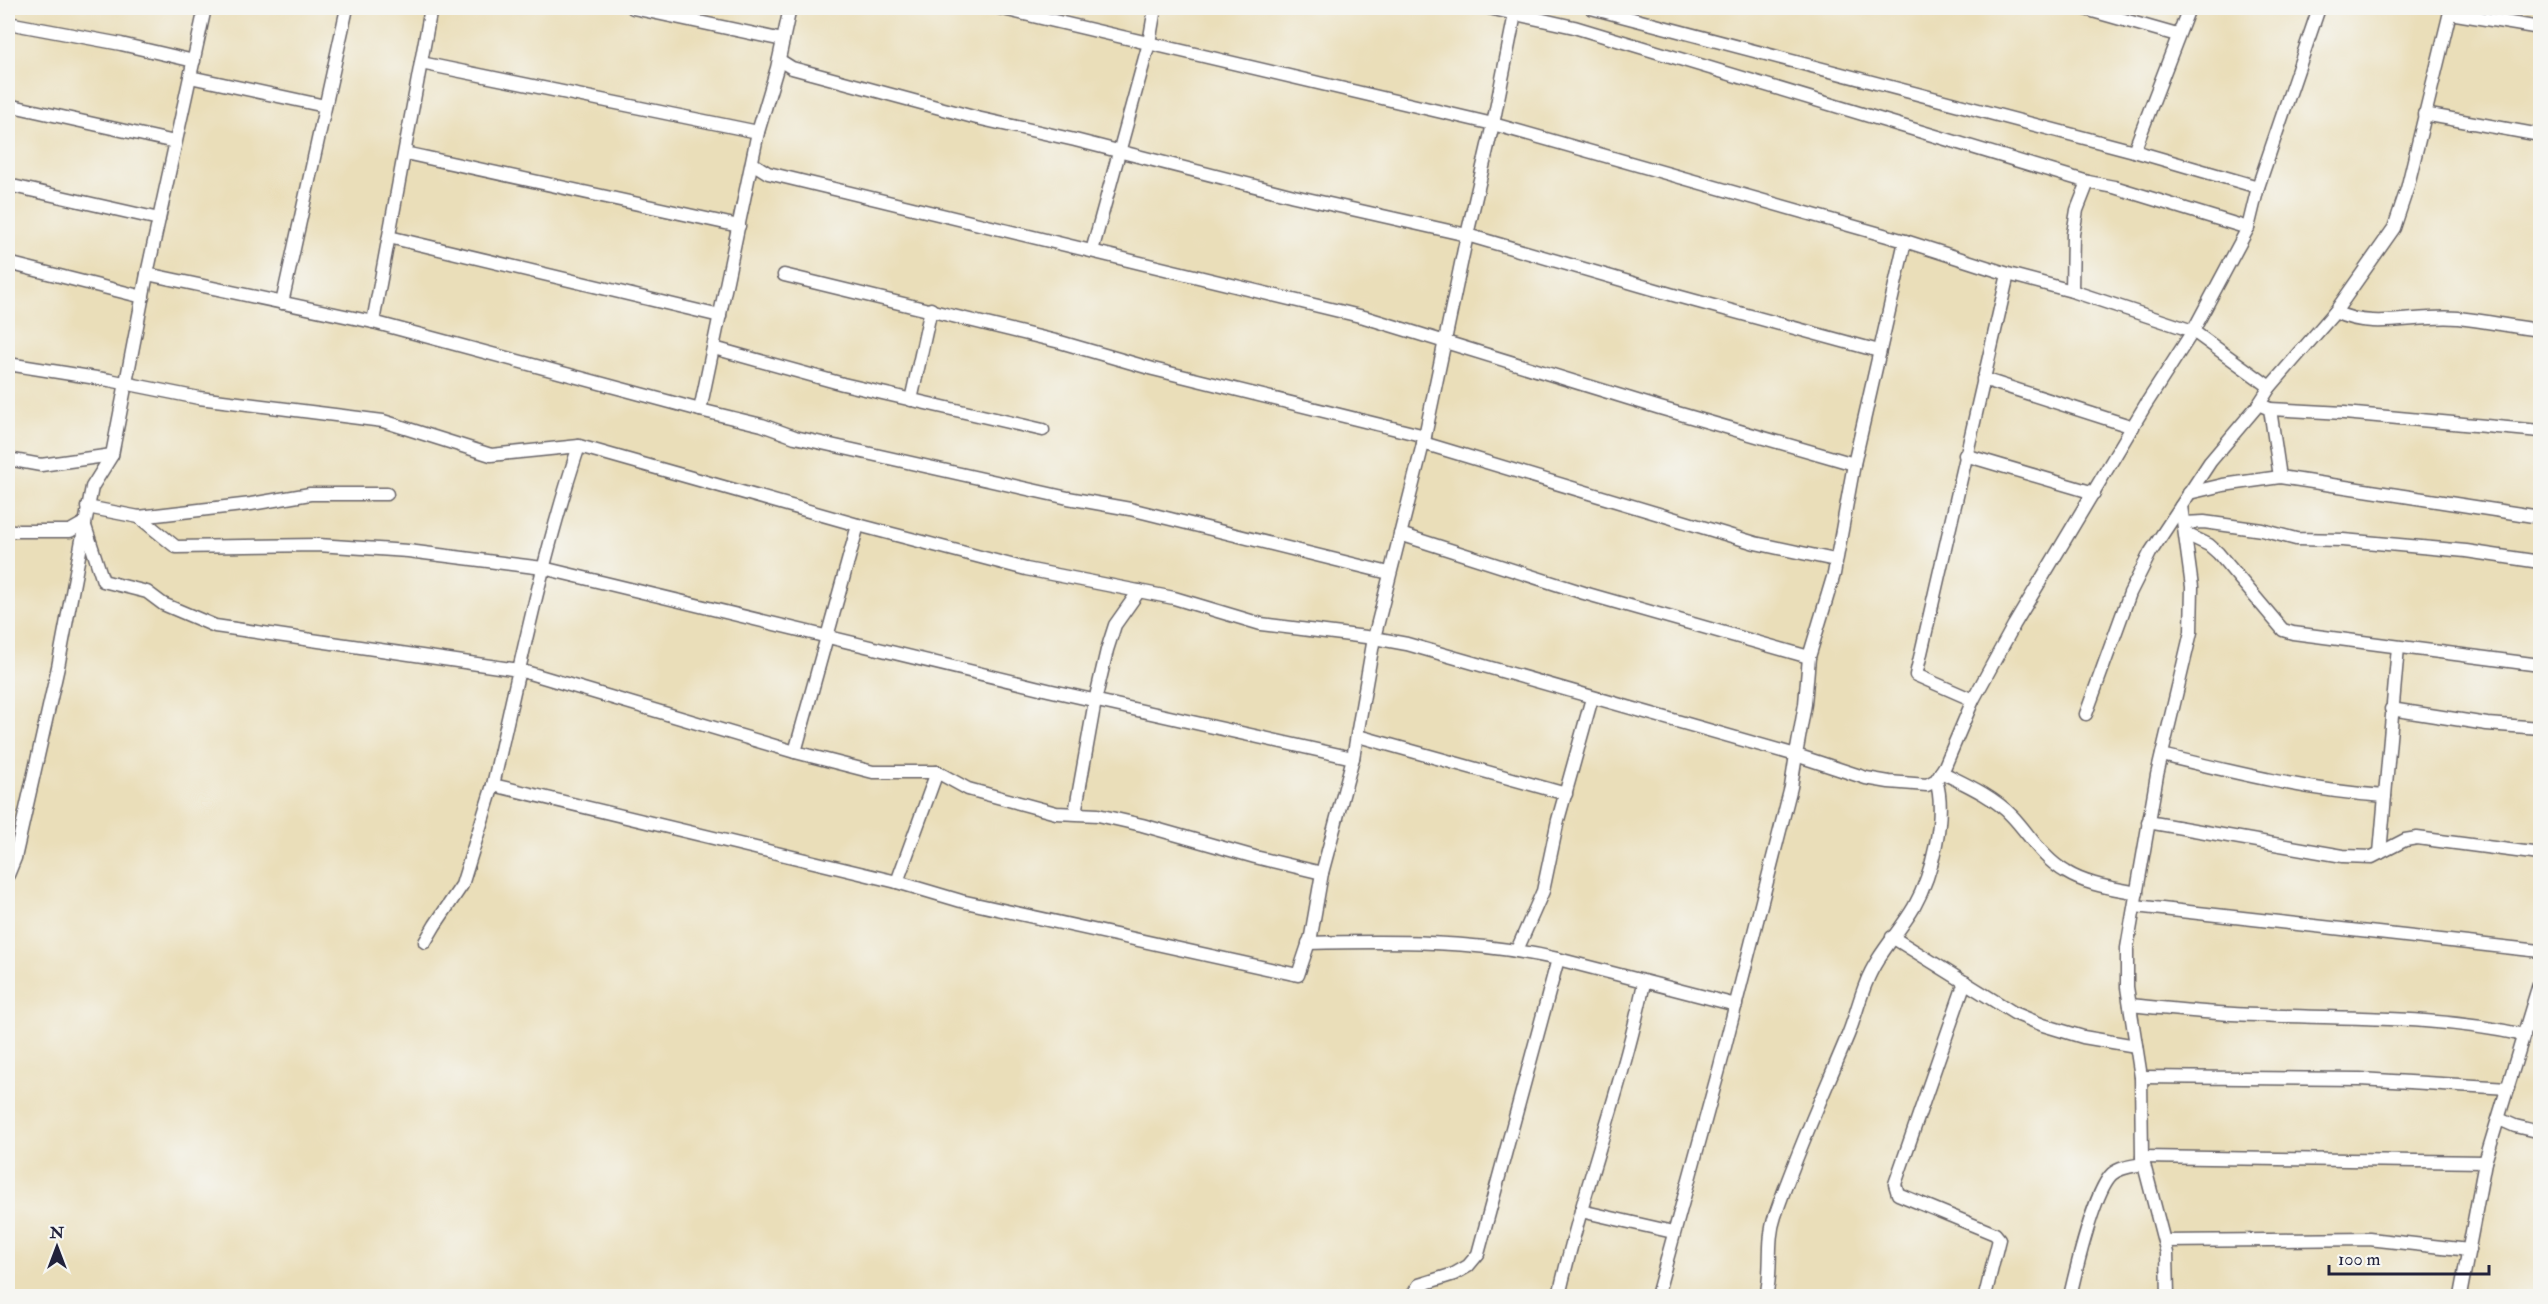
<svg xmlns="http://www.w3.org/2000/svg" width="2548" height="1304" font-family="'IM FELL Double Pica',serif">
  <style>
    .lines { fill: none; stroke-linecap: round; stroke-linejoin: round }
    .minor-casing { stroke: #686467; stroke-width: 15 }
    .minor { stroke: #fff; stroke-width: 12 }
  </style>
  <rect width="100%" height="100%" fill="#f6f6f2"/>
  <filter id="ink" filterUnits="userSpaceOnUse"><feTurbulence type="fractalNoise" baseFrequency=".0167" numOctaves="2"/><feDisplacementMap in="SourceGraphic" scale="12" xChannelSelector="R" yChannelSelector="G"/><feConvolveMatrix kernelMatrix="1 2 1 2 8 2 1 2 1" color-interpolation-filters="sRGB"/></filter>
  <filter id="wash" filterUnits="userSpaceOnUse"><feTurbulence type="fractalNoise" baseFrequency=".008" numOctaves="4" result="noise"/><feDisplacementMap in="SourceGraphic" scale="24" xChannelSelector="R" yChannelSelector="G"/><feGaussianBlur stdDeviation="1.35" result="paint"/><feColorMatrix in="noise" values="0 0 0 0 0 0 0 0 0 0 0 0 0 0 0 0 0 1.4 0 .05"/><feComposite in="paint" operator="in"/></filter>
  <g filter="url(#wash)">
    <rect width="100%" height="100%" fill="#eadeb9"/>
  </g>
  <g filter="url(#ink)">
    <g class="lines">
      <g class="minor-casing">
        <g id="minor">
          <path d="M 633,8 L 783,40"/>
          <path d="M 999,8 L 1493,124 L 1905,241 L 2008,274 L 2072,291 L 2193,331 L 2270,387"/>
          <path d="M 1489,8 L 1574,27 L 2088,182 L 2114,187 L 2248,228"/>
          <path d="M 1591,8 L 2134,151 L 2258,187"/>
          <path d="M 2082,8 L 2177,35"/>
          <path d="M 2450,13 L 2540,28"/>
          <path d="M 8,23 L 121,44 L 194,61"/>
          <path d="M 779,60 L 792,68 L 977,118 L 1075,140 L 1294,196 L 1467,235 L 1677,296 L 1879,351"/>
          <path d="M 421,63 L 758,132"/>
          <path d="M 190,77 L 325,106"/>
          <path d="M 8,105 L 175,142"/>
          <path d="M 2424,114 L 2540,135"/>
          <path d="M 2134,151 L 2189,8"/>
          <path d="M 405,153 L 739,226"/>
          <path d="M 752,163 L 768,173 L 1364,317 L 1660,408 L 1854,464"/>
          <path d="M 8,185 L 159,219"/>
          <path d="M 389,237 L 720,316"/>
          <path d="M 1905,241 L 1854,464 L 1834,574 L 1809,657 L 1805,704 L 1796,755 L 1866,778 L 1889,782 L 1927,785 L 1936,780 L 1945,766 L 1973,700 L 2014,625 L 2146,404 L 2193,331 L 2248,228 L 2258,187 L 2319,8"/>
          <path d="M 1092,251 L 1149,43 L 1155,8"/>
          <path d="M 8,263 L 143,297"/>
          <path d="M 147,274 L 373,322 L 700,410 L 758,132 L 777,68 L 790,8"/>
          <path d="M 784,275 L 1060,342 L 1153,369 L 1425,436"/>
          <path d="M 2072,291 L 2073,234 L 2077,210 L 2088,182"/>
          <path d="M 282,303 L 347,8"/>
          <path d="M 2335,312 C 2373,331 2417,314 2458,318 C 2486,321 2513,327 2540,330"/>
          <path d="M 373,322 L 431,8"/>
          <path d="M 714,348 L 843,384 L 1043,430"/>
          <path d="M 8,364 L 109,380 L 199,398 L 383,421 L 491,455 L 579,446 L 858,525 L 795,752"/>
          <path d="M 1983,379 L 2133,427"/>
          <path d="M 911,400 L 931,309"/>
          <path d="M 2263,406 L 2270,409 L 2280,477"/>
          <path d="M 2270,409 L 2344,413 L 2540,431"/>
          <path d="M 700,410 L 762,425 L 795,437 L 1068,498 L 1130,509 L 1389,573"/>
          <path d="M 1423,443 L 1755,543 L 1835,560"/>
          <path d="M 1965,455 L 2094,493"/>
          <path d="M 8,459 L 41,465 L 112,455"/>
          <path d="M 2189,493 L 2223,485 L 2280,477 L 2540,517"/>
          <path d="M 87,507 L 139,517 L 251,504 L 310,494 L 387,494"/>
          <path d="M 139,517 L 176,547 L 318,545 L 408,551 L 543,568 L 1048,690 L 1353,758"/>
          <path d="M 2184,523 L 2204,522 L 2262,530 L 2296,539 L 2343,540 L 2466,551 L 2540,562"/>
          <path d="M 858,525 L 1026,569 L 1174,598 L 1261,624 L 1374,638 L 1407,644 L 1796,755 L 1791,787 L 1720,1066 L 1657,1296"/>
          <path d="M 8,531 L 70,531 L 84,523 L 103,581 L 147,592 L 163,604 L 215,626 L 519,670 L 795,752 L 873,772 L 937,772 L 897,882 L 493,785 C 519,671 542,557 579,446"/>
          <path d="M 1400,534 L 1584,593 L 1809,657"/>
          <path d="M 2186,534 L 2209,545 L 2218,553 L 2283,630 L 2293,633 L 2540,665"/>
          <path d="M 1973,700 L 1916,675 L 2008,274"/>
          <path d="M 2391,709 L 2487,724 L 2540,728"/>
          <path d="M 2086,714 L 2130,593 L 2150,553 L 2181,506"/>
          <path d="M 1358,736 L 1566,794"/>
          <path d="M 2162,755 C 2236,773 2309,791 2385,796"/>
          <path d="M 937,772 L 968,789 L 1056,813 L 1098,815 L 1142,825 L 1255,857 L 1322,873"/>
          <path d="M 1941,772 C 1965,784 1993,796 2012,816 C 2030,835 2042,858 2066,872 C 2087,885 2113,888 2137,893"/>
          <path d="M 1075,813 L 1095,701 L 1107,650 L 1115,625 L 1139,591"/>
          <path d="M 2148,822 L 2343,856 L 2372,857 L 2405,840 L 2417,838 L 2540,854"/>
          <path d="M 2380,853 L 2398,647"/>
          <path d="M 8,875 L 15,858 L 58,667 L 92,487 L 112,455 L 147,274 L 205,8"/>
          <path d="M 897,882 L 961,901 L 1298,975 L 1311,936 L 1322,873 L 1353,758 L 1374,638 L 1425,436 L 1467,235 L 1493,124 L 1515,14"/>
          <path d="M 2135,906 L 2540,951"/>
          <path d="M 1892,937 L 2014,1013 L 2043,1025 L 2083,1037 L 2136,1046"/>
          <path d="M 425,942 L 435,925 L 462,885 L 493,785"/>
          <path d="M 1308,943 C 1391,941 1477,940 1558,959"/>
          <path d="M 1517,950 L 1543,891 L 1558,820 L 1592,698"/>
          <path d="M 1965,982 L 1895,1184 L 1898,1194 L 1995,1234 L 1999,1239 L 1985,1296"/>
          <path d="M 2130,1005 C 2172,1009 2214,1014 2257,1015 C 2346,1019 2437,1015 2524,1035"/>
          <path d="M 2141,1077 L 2360,1079 L 2508,1088"/>
          <path d="M 2499,1119 L 2515,1126 L 2540,1132"/>
          <path d="M 2142,1157 L 2485,1162"/>
          <path d="M 1581,1211 L 1673,1232"/>
          <path d="M 2164,1241 L 2369,1239 L 2469,1250"/>
          <path d="M 1412,1296 L 1419,1285 L 1454,1274 L 1468,1266 L 1478,1254 L 1558,959 L 1736,1005"/>
          <path d="M 1559,1296 C 1582,1191 1622,1089 1644,983"/>
          <path d="M 1766,1296 C 1773,1270 1766,1242 1775,1216 C 1796,1154 1823,1095 1848,1035 C 1855,1018 1859,1000 1866,983 C 1877,954 1899,933 1914,907 C 1932,875 1947,815 1936,780"/>
          <path d="M 2070,1296 C 2076,1270 2094,1191 2112,1174 C 2120,1167 2133,1166 2143,1164"/>
          <path d="M 2168,1296 L 2167,1253 L 2142,1157 L 2141,1077 L 2127,987 L 2127,948 L 2157,775 L 2191,632 L 2192,587 L 2181,506 L 2210,462 L 2259,404 L 2270,387 L 2335,312 L 2394,228 L 2407,189 L 2451,8"/>
          <path d="M 2460,1296 L 2485,1162 L 2540,981"/>
        </g>
      </g>
      <use href="#minor" class="minor"/>
    </g>
  </g>
  <rect width="2548" height="1304" fill="none" stroke="#f6f6f2" stroke-width="30"/>
  <g transform="translate(57 1247)" stroke="#f6f6f2" stroke-width="4.5" paint-order="stroke">
  <path d="M0-4.5L10 22L0 15L-10 22Z" fill="#22223b"/>
  <text y="-9" font-size="16" font-weight="bold" text-anchor="middle" fill="#22223b">N</text>
  </g>
  <path d="M2329 1265v9h160v-9" fill="none" stroke="#22223b" stroke-width="3"/>
  <text x="2338" y="1265" font-size="18" fill="#22223b" stroke="#f6f6f2" stroke-width="4.5" paint-order="stroke">100 m</text>
</svg>
